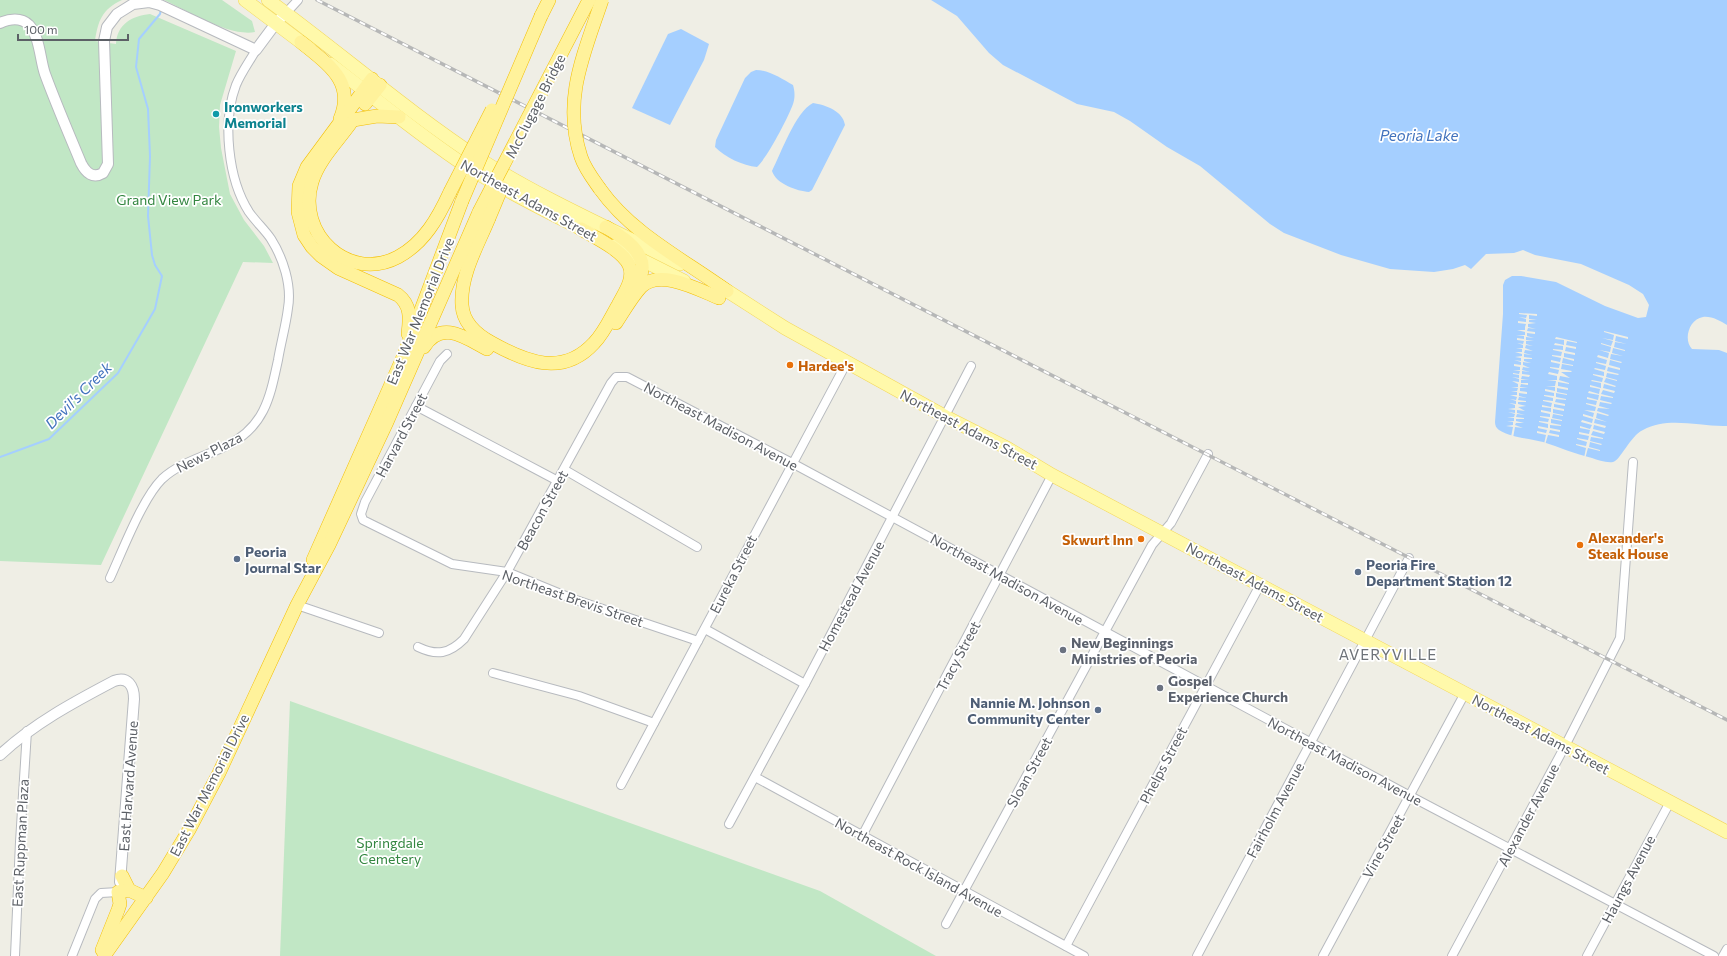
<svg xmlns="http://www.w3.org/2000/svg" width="1727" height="956" font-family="Commissioner,sans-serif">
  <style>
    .green { fill: #c1e7c5 }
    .water { fill: #a5cfff }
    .pier { fill: #efeee5 }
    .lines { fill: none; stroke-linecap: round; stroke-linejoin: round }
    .stream { stroke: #a5cfff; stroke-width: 2 }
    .minor-casing { stroke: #b7babf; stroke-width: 10 }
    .tertiary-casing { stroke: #b7babf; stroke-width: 12 }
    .primary-casing { stroke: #f4d759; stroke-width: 14 }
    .trunk-casing { stroke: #f4bf00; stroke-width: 14 }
    .minor { stroke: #fff; stroke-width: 8 }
    .tertiary { stroke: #fff; stroke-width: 10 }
    .primary { stroke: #fff9aa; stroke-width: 13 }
    .trunk { stroke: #fff29b; stroke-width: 13 }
    .rail-casing { stroke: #b6b7b7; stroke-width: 3.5 }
    .rail { stroke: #fff; stroke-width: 2; stroke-dasharray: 6; stroke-linecap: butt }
    .trunk-bridge-casing { stroke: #f4bf00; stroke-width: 14; stroke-linecap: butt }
    .trunk-bridge { stroke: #fff29b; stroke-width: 13 }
    .culture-dot { fill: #0f9aa8; stroke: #fff; stroke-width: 1.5 }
    .food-dot { fill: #e8710a; stroke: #fff; stroke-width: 1.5 }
    .service-dot { fill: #5c6f8a; stroke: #fff; stroke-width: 1.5 }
    .worship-dot { fill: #6b7280; stroke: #fff; stroke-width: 1.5 }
    .labels { text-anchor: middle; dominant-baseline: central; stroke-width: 3.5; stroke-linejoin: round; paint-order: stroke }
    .culture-label { font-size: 14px; font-weight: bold; fill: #0d838f; stroke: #fff; text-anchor: start }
    .street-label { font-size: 14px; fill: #5c6066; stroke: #fff }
    .park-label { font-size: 14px; fill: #338640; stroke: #fff }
    .food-label { font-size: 14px; font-weight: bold; fill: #c56008; stroke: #fff; text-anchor: start }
    .service-label { font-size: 14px; font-weight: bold; fill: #4e5e75; stroke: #fff; text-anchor: start }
    .worship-label { font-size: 14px; font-weight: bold; fill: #5b616d; stroke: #fff; text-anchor: start }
    .water-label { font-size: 15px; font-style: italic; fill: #4172bd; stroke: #fff }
    .neighbourhood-label { font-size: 15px; letter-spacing: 1px; fill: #6d7278; stroke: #fff }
  </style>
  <rect width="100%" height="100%" fill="#efeee5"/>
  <g class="green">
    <path d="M 0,0 L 122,0 C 102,9 98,21 95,41 L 116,44 C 117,24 132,16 150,14 L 236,51 L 220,105 L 219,127 L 221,148 L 230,194 L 244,220 L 264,246 L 273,263 L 243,262 L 101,565 L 0,561 Z"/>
    <path d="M 164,0 L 222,0 L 252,21 L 255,32 C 229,37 188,11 164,0 Z"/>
    <path d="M 290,701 L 820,891 L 936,956 L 280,956 Z"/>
  </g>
  <g class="water">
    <path d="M 931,0 L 1727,0 L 1727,325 C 1720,321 1712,316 1703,317 C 1689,319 1683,340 1692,349 L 1719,350 L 1727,353 L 1727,426 C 1699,427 1669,416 1643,430 C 1630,436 1620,461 1613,462 C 1606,463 1598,460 1592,458 C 1575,454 1559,447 1543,442 C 1528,438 1512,438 1499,430 C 1496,428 1495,425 1495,422 L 1503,314 L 1503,285 L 1505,280 L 1512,276 L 1521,276 L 1556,282 L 1605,306 L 1638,318 L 1646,317 L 1649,305 L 1643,294 L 1629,285 L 1581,264 L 1535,255 L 1523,250 L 1514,253 L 1486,254 L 1471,269 L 1465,265 L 1453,269 L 1434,272 L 1390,269 L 1341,255 L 1284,233 L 1270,224 L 1200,166 L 1167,147 L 1130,121 L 1114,112 L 1077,104 L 1003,65 L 989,53 L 957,16 Z"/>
    <path d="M 681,29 L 709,44 L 704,60 L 670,125 L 632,108 L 668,34 Z"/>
    <path d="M 756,70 C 769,70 782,79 793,85 C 795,92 795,98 793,104 C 788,118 767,158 757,167 C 743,166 725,157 715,147 L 716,140 L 745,78 L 751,72 Z"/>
    <path d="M 813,103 C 826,105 843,111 845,125 L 812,190 L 809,192 C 797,191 776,184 772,171 C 781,153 796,111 813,103 Z"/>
  </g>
  <g class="pier">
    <path d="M 1519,313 L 1537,314 L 1537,316 L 1529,315 L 1529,319 L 1537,320 L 1529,320 L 1529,322 L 1536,323 L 1528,324 L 1528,327 L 1536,329 L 1528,328 L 1527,331 L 1535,332 L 1535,334 L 1527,333 L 1527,336 L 1534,338 L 1526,337 L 1526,340 L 1534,341 L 1526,341 L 1526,344 L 1533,346 L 1526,345 L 1525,348 L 1533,351 L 1525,350 L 1524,353 L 1532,355 L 1524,354 L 1524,357 L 1532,358 L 1532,359 L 1524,359 L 1524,361 L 1531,363 L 1523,362 L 1523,365 L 1530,368 L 1523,367 L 1522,370 L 1530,372 L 1522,371 L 1522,374 L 1530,375 L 1529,377 L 1522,376 L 1521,379 L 1529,380 L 1521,380 L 1521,383 L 1528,383 L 1528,385 L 1521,384 L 1520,387 L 1528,388 L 1520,388 L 1520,391 L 1527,392 L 1527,394 L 1519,393 L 1519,396 L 1527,398 L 1519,397 L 1518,400 L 1526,401 L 1526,402 L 1518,402 L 1518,404 L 1526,406 L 1518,407 L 1525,411 L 1517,410 L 1517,413 L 1525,415 L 1517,414 L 1516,417 L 1524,418 L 1524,419 L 1516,419 L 1516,421 L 1524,423 L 1516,423 L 1515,425 L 1523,428 L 1515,427 L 1513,438 L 1511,437 L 1513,427 L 1506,426 L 1513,425 L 1513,422 L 1507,422 L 1514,421 L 1514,418 L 1507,417 L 1514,417 L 1515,414 L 1508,412 L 1515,413 L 1515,410 L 1508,409 L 1515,408 L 1515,405 L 1509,403 L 1516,404 L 1516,401 L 1510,399 L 1516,400 L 1517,397 L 1510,395 L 1517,395 L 1517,392 L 1511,391 L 1517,391 L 1518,388 L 1511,387 L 1518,387 L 1518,384 L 1512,381 L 1519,382 L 1519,379 L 1512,377 L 1519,378 L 1519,375 L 1513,374 L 1513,373 L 1519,374 L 1520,371 L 1513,370 L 1520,370 L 1520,367 L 1514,366 L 1514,364 L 1521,365 L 1521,362 L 1514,360 L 1521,361 L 1521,358 L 1515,357 L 1522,356 L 1522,354 L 1515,352 L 1522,352 L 1522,349 L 1516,348 L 1523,348 L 1523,345 L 1517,343 L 1523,344 L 1524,341 L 1517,340 L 1517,338 L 1524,339 L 1524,336 L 1516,335 L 1525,335 L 1525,332 L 1517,330 L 1525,330 L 1525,327 L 1518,326 L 1525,327 L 1526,324 L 1518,323 L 1518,321 L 1526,322 L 1526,319 L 1519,317 L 1526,318 L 1527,315 L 1519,314 Z"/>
    <path d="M 1604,331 L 1628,337 L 1628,339 L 1616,336 L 1615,341 L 1627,344 L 1615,342 L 1614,347 L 1625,350 L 1625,351 L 1613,348 L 1612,353 L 1623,356 L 1611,354 L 1610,359 L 1622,362 L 1621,363 L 1610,360 L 1609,365 L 1620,368 L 1620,370 L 1608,367 L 1607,371 L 1619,374 L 1618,375 L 1607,373 L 1606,377 L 1617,380 L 1617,381 L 1606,378 L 1604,382 L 1616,386 L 1615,387 L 1604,384 L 1603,388 L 1615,391 L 1614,393 L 1603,390 L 1601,394 L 1613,397 L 1613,398 L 1601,396 L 1600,400 L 1612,403 L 1611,404 L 1600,402 L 1599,406 L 1610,409 L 1598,408 L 1597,411 L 1609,415 L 1608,416 L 1597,413 L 1596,418 L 1607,422 L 1595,419 L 1594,423 L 1606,426 L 1605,428 L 1594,425 L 1593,429 L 1605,432 L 1604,434 L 1593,431 L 1591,435 L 1603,438 L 1603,439 L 1591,437 L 1590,441 L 1602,444 L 1601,445 L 1590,442 L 1589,447 L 1600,450 L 1600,451 L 1588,448 L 1585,459 L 1584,458 L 1586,448 L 1576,445 L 1576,444 L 1586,446 L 1587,442 L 1577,439 L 1577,438 L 1588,440 L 1589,436 L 1579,434 L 1579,432 L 1589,434 L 1590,430 L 1580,428 L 1580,426 L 1590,429 L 1592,425 L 1581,422 L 1582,420 L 1592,423 L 1593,419 L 1583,416 L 1583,414 L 1593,417 L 1594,413 L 1584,410 L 1595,411 L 1596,407 L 1586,404 L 1586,403 L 1596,405 L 1597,401 L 1587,399 L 1587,397 L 1598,400 L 1599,395 L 1588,393 L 1589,391 L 1599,394 L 1600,389 L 1590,387 L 1590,385 L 1601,388 L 1601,383 L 1591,381 L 1592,380 L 1602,382 L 1603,378 L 1593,375 L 1593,374 L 1604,376 L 1604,372 L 1594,369 L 1595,368 L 1605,370 L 1606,366 L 1596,363 L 1596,362 L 1606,364 L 1607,360 L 1597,357 L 1598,355 L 1608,358 L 1609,353 L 1599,350 L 1610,352 L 1611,347 L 1601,344 L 1601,343 L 1611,346 L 1613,341 L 1602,338 L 1613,340 L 1614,335 L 1604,332 Z"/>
    <path d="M 1556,337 L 1577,342 L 1577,343 L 1567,341 L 1566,345 L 1576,347 L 1576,349 L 1566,347 L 1565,351 L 1575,353 L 1575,355 L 1564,353 L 1564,357 L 1574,359 L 1574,361 L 1563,358 L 1562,363 L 1573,365 L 1573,366 L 1562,364 L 1561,369 L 1572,371 L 1571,372 L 1561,372 L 1570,378 L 1560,376 L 1559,380 L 1569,383 L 1569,384 L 1558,382 L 1558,386 L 1568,388 L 1568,390 L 1557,388 L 1557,392 L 1567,394 L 1567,395 L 1556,393 L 1556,397 L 1566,399 L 1566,400 L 1556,399 L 1555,402 L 1565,404 L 1565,406 L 1554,404 L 1554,407 L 1564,409 L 1564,411 L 1553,409 L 1553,413 L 1563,415 L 1563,416 L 1553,414 L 1552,418 L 1562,420 L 1562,421 L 1551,419 L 1551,423 L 1561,425 L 1561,426 L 1550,425 L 1550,428 L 1560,430 L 1560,432 L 1550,430 L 1549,433 L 1559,435 L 1559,437 L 1548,435 L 1545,445 L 1544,444 L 1546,435 L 1537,433 L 1537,431 L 1546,433 L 1547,430 L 1538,428 L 1538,426 L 1548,428 L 1548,424 L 1539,422 L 1539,421 L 1548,422 L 1549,419 L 1540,417 L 1540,416 L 1550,417 L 1550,414 L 1541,412 L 1541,410 L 1551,412 L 1551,408 L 1542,407 L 1542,405 L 1551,407 L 1552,403 L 1543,401 L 1543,400 L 1553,401 L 1553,398 L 1544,396 L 1544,395 L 1554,396 L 1554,393 L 1545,391 L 1545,389 L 1555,391 L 1555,387 L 1546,386 L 1555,386 L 1556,381 L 1547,380 L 1557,380 L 1557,376 L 1548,374 L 1549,372 L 1558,374 L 1559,370 L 1550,368 L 1550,367 L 1559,368 L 1560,364 L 1551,362 L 1551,360 L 1560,362 L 1561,358 L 1552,356 L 1552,355 L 1561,356 L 1562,352 L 1553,350 L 1553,349 L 1563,350 L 1563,346 L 1554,345 L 1555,343 L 1564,345 L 1564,340 L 1555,339 Z"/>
  </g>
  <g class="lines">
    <path class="stream" d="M 0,457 L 49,439 L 118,373 L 155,309 L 162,276 L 155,265 L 152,255 L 148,216 L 150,156 L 148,109 L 136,67 L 139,39 L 160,14 L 161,9"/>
    <g class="minor-casing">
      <g id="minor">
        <path d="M 286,13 L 298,0"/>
        <path d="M 447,354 L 440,361 L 365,502 L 361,514 L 363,520 L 452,564 L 507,572 L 573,599 L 698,641"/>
        <path d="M 416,406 L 558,481"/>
        <path d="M 565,470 L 697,547"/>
        <path d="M 110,578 C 122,552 142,499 162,479 C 180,462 207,456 228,445 C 265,426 270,397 278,360 C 281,342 286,325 288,308 C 292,285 283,258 271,239 C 265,230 256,222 249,212 C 228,179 222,122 236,85 C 241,73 249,62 256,50"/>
        <path d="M 297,605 L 379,633"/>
        <path d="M 705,629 L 805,684"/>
        <path d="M 418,647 C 437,656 449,654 464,639 L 507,572 L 611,383 L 616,377 L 627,377 L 792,463 L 1410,796 L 1714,956"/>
        <path d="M 493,673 L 579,696 L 654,723"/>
        <path d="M 755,777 L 1084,956"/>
        <path d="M 621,785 L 847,362"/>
        <path d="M 729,824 L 805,684 L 971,366"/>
        <path d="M 862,836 L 1052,475"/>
        <path d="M 946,924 L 1152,545 L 1171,523 L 1208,454"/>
        <path d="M 1066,946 L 1260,585"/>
        <path d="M 15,956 L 20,842 L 27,731"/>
        <path d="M 72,956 L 95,899 L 101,893 L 118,892"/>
        <path d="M 1197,956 L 1409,558"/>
        <path d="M 1323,956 L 1465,693"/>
        <path d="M 1452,956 L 1565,746 L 1620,638 L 1633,462"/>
        <path d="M 1587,956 L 1670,802"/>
        <path d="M 1723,956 L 1727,949"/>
      </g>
    </g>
    <g class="tertiary-casing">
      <g id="tertiary">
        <path d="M 0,23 C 9,19 21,17 29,25 C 40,37 40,60 45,74 C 56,104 69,134 81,163 C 86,173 93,179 103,173 L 108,164 L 104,41 L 107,27 L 117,14 L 133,4 L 149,2 L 160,5 L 256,50 L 276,23 L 286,13"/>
        <path d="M 0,755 C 33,724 74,702 114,681 C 128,676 134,686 134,699 L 120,882"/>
      </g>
    </g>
    <g class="primary-casing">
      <g id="primary">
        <path d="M 245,0 L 310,49"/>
        <path d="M 268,0 C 339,52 408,112 481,160 C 544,200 614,230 680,264"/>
        <path d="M 330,64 C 375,98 419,135 466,166 C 506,192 549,212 591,234"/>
        <path d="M 614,246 L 684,281"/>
        <path d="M 718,285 L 785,328 L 946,417 L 1007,448 L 1052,475 L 1727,832"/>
      </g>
    </g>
    <g class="trunk-casing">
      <g id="trunk">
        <path d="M 541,16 L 549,0"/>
        <path d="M 301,42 C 327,64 356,81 340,119"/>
        <path d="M 372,79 L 307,167 L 299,186 L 298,212 L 304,235 L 312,247 L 321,256 L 338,268 L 398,295 C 411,305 410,318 408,334"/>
        <path d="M 365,104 L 380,85"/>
        <path d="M 353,120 L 377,116 L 399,117"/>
        <path d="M 350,124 C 337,142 318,161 312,182 C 296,234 349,283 398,257 C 424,243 438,218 450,192"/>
        <path d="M 600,189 C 632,234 683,259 727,291"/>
        <path d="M 489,218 C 478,245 460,275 462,305 C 463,323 477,335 492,343 C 526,362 563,377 594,343 C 604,333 611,317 618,305 C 624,293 635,279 629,265 C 622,250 594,237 581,229"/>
        <path d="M 606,227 C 622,237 648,252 641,275 C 639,282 634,288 631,295"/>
        <path d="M 616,323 C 624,311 631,298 641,287 C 660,268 699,290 719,298"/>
        <path d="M 424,347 C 441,319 466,338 487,349"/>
        <path d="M 313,560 L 404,355 L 462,201"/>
        <path d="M 122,876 L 129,890"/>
        <path d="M 102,950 L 118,910 L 120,904 L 118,892 L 129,890 L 146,898"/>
        <path d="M 104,956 L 163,873 L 189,830 L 219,773 L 297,605 L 329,545 L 387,422 L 479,212"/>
      </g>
    </g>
    <use href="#minor" class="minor"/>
    <use href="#tertiary" class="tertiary"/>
    <use href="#primary" class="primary"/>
    <use href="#trunk" class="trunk"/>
    <g class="rail-casing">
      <path id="rail" d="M 317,0 L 1727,720"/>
    </g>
    <use href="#rail" class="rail"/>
    <g class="trunk-bridge-casing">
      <g id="trunk-bridge">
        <path d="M 600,189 C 593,179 585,169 581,157 C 562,100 584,54 602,0"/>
        <path d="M 450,192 L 492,110"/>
        <path d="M 462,201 L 541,16"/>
        <path d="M 479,212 L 589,0"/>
        <path d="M 489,218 L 502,187"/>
      </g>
    </g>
    <use href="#trunk-bridge" class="trunk-bridge"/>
  </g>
  <circle class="culture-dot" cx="216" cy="114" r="4"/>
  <g class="food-dot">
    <circle cx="790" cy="365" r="4"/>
    <circle cx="1141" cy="539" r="4"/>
    <circle cx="1580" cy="545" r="4"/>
  </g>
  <g class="service-dot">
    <circle cx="237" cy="559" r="4"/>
    <circle cx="1358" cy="572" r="4"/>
    <circle cx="1098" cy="710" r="4"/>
  </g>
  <g class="worship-dot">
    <circle cx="1063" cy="650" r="4"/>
    <circle cx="1160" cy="688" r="4"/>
  </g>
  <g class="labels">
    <g class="culture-label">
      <text x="224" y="106">Ironworkers<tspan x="224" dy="16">Memorial</tspan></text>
    </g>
    <g class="street-label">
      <text transform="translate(535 106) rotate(-63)">McClugage Bridge</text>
      <text transform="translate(529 200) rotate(29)">Northeast Adams Street</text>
      <text transform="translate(420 311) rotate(-68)">East War Memorial Drive</text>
      <text transform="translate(721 426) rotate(28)">Northeast Madison Avenue</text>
      <text transform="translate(969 429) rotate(28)">Northeast Adams Street</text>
      <text transform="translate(401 435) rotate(-62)">Harvard Street</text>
      <text transform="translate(209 452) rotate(-27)">News Plaza</text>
      <text transform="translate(542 510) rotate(-61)">Beacon Street</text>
      <text transform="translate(733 574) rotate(-63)">Eureka Street</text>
      <text transform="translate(1007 579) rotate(29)">Northeast Madison Avenue</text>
      <text transform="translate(1255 582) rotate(28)">Northeast Adams Street</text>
      <text transform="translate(851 596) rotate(-62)">Homestead Avenue</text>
      <text transform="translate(573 598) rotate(19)">Northeast Brevis Street</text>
      <text transform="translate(958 656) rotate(-62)">Tracy Street</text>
      <text transform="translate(1541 734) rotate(28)">Northeast Adams Street</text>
      <text transform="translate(1345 761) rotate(28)">Northeast Madison Avenue</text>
      <text transform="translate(1163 765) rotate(-62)">Phelps Street</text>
      <text transform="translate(1029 772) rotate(-61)">Sloan Street</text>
      <text transform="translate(209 785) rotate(-63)">East War Memorial Drive</text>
      <text transform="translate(128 786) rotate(-86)">East Harvard Avenue</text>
      <text transform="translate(1275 810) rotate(-62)">Fairholm Avenue</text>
      <text transform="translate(1528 815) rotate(-62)">Alexander Avenue</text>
      <text transform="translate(20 843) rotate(-87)">East Ruppman Plaza</text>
      <text transform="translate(1383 846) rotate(-61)">Vine Street</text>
      <text transform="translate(919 867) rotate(29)">Northeast Rock Island Avenue</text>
      <text transform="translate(1628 879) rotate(-62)">Haungs Avenue</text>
    </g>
    <g class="park-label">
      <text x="169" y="199">Grand View Park</text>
      <text x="390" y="842">Springdale<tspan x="390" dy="16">Cemetery</tspan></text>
    </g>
    <g class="food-label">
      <text x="798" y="365">Hardee's</text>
      <text x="1588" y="537">Alexander's<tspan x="1588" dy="16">Steak House</tspan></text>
      <text x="1133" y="539" text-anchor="end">Skwurt Inn</text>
    </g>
    <g class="service-label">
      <text x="245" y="551">Peoria<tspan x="245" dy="16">Journal Star</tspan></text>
      <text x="1366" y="564">Peoria Fire<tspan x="1366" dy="16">Department Station 12</tspan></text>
      <text x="1090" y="702" text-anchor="end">Nannie M. Johnson<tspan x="1090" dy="16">Community Center</tspan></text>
    </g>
    <g class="worship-label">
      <text x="1071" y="642">New Beginnings<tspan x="1071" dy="16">Ministries of Peoria</tspan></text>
      <text x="1168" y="680">Gospel<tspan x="1168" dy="16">Experience Church</tspan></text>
    </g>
    <g class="water-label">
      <text x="1419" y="135">Peoria Lake</text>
      <text transform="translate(78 395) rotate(-45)">Devil's Creek</text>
    </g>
    <g class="neighbourhood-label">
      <text x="1388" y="654">AVERYVILLE</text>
    </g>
  </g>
  <path d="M18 34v6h110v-6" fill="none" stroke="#5c6066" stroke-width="2"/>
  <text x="24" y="34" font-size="12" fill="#5c6066" stroke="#ffffff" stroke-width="3" paint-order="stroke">100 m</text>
</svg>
